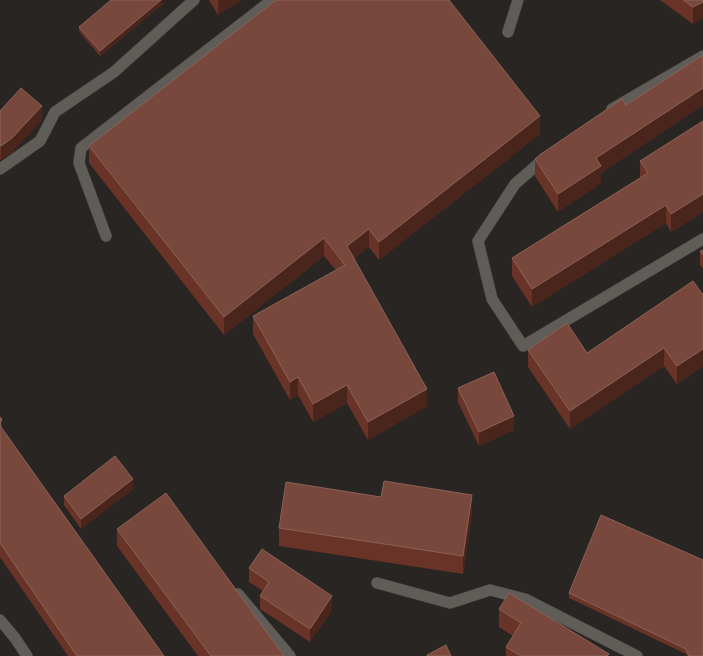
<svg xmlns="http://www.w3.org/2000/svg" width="703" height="656" font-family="'Libre Baskerville',serif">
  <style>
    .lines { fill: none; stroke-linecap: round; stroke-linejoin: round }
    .lane-casing { stroke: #42413d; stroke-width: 12 }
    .lane { stroke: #605d59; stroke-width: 11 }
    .wall { fill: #693327 }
    .shaded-wall { fill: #49251c }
    .building { fill: #78483c; stroke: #8b6258 }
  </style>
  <rect width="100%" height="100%" fill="#282522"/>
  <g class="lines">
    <g class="lane-casing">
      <g id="lane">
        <path d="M 508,32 L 518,0"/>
        <path d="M 612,109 L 703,56"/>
        <path d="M 545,158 L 515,184 L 478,241 L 492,299 L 523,346 L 703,239"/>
        <path d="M 0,169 L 40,141 L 55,112 L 114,72 L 194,0"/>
        <path d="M 106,236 L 79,163 L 81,148 L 272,0"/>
        <path d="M 377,583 L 450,603 L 490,590 L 525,599 L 637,656"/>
        <path d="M 238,594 L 290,656"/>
        <path d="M 0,620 L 15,638 L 27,656"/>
      </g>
    </g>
    <use href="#lane" class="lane"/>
  </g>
  <g class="wall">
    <path d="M 163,0 L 163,4 L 100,56 L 79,31 L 79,27 Z"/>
    <path d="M 209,0 L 241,0 L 218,15 Z"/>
    <path d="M 660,0 L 703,0 L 693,24 Z"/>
    <path d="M 703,55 L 703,105 L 601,173 L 601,183 L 558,212 L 535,176 L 535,159 L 626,105 Z"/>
    <path d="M 0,111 L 42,120 L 12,152 L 1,160 L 0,159 Z"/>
    <path d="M 703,121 L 703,212 L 671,232 L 666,223 L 532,307 L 512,276 L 512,258 L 640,178 L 640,161 Z"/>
    <path d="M 540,134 L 379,260 L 369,247 L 354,258 L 427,406 L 368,440 L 347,403 L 313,422 L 298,395 L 290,400 L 253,334 L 253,316 L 336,270 L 324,256 L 224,335 L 89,163 L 89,146 Z"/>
    <path d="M 703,250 L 703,269 L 700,265 L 700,251 Z"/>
    <path d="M 703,295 L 703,366 L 677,384 L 664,366 L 570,429 L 528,367 L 528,350 L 587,353 Z"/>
    <path d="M 458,388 L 514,430 L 479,446 L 458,402 Z"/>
    <path d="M 0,417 L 2,428 L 164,656 L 68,656 L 0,557 Z"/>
    <path d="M 133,489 L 81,529 L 64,505 L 64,496 Z"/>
    <path d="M 472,512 L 463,574 L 279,546 L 279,528 Z"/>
    <path d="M 117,529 L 284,656 L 198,656 L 117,546 Z"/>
    <path d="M 249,568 L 332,610 L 310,642 L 260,609 L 260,596 L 263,591 L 249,582 Z"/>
    <path d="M 569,593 L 703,656 L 687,656 L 686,654 L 569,598 Z"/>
    <path d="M 499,609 L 609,656 L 506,656 L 506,647 L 513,636 L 499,627 Z"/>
  </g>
  <g class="shaded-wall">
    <path d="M 161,0 L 163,0 L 163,4 L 100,56 L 100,51 Z"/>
    <path d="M 220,0 L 241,0 L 218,15 L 218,1 Z"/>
    <path d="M 703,2 L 703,18 L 693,24 L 693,7 Z"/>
    <path d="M 703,88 L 703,105 L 601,173 L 601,183 L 558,212 L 558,194 L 596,158 Z"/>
    <path d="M 42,106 L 42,120 L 12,152 L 1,160 L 1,146 Z"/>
    <path d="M 540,116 L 540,134 L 379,260 L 379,242 Z"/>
    <path d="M 703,194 L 703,212 L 671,232 L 671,214 Z"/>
    <path d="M 666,205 L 666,223 L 532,307 L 532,289 Z"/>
    <path d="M 369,229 L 369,247 L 347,264 L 347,246 Z"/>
    <path d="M 324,238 L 324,256 L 224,335 L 224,317 Z"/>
    <path d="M 664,348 L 664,366 L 570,429 L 570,411 Z"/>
    <path d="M 703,349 L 703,366 L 677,384 L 677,366 Z"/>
    <path d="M 298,377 L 298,395 L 290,400 L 290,382 Z"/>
    <path d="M 347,385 L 347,403 L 313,422 L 313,404 Z"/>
    <path d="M 427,389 L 427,406 L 368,440 L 368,422 Z"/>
    <path d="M 514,416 L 514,430 L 479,446 L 479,432 Z"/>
    <path d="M 133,479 L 133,489 L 81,529 L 81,519 Z"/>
    <path d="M 472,495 L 472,512 L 463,574 L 463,556 Z"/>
    <path d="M 332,596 L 332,610 L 310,642 L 310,629 Z"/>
  </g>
  <g class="building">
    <path d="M 111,0 L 161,0 L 100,51 L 79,27 Z"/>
    <path d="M 276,0 L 449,0 L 540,116 L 379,242 L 369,229 L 347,246 L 427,389 L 368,422 L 347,385 L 313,404 L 298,377 L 290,382 L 253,316 L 345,265 L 324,238 L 224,317 L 89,146 Z"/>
    <path d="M 683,0 L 703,0 L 703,2 L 693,7 Z"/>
    <path d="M 703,55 L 703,88 L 596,158 L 601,166 L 558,194 L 535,159 L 541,154 L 622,99 L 626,105 Z"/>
    <path d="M 21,88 L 42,106 L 12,138 L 1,146 L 0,145 L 0,111 Z"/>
    <path d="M 703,121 L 703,194 L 671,214 L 666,205 L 532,289 L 512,258 L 648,173 L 640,161 Z"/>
    <path d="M 703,250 L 703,255 L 700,251 Z"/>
    <path d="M 693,281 L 703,295 L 703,349 L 677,366 L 664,348 L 570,411 L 528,350 L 567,323 L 587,353 Z"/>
    <path d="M 494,372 L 514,416 L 479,432 L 458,388 Z"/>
    <path d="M 0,417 L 2,419 L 0,424 L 1,427 L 164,656 L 77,656 L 0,543 Z"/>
    <path d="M 115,456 L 133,479 L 81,519 L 64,496 Z"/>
    <path d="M 384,481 L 472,495 L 463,556 L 279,528 L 286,482 L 381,497 Z"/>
    <path d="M 166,493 L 284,656 L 211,656 L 117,529 Z"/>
    <path d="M 601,515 L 703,560 L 703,656 L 689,656 L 686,649 L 569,593 Z"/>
    <path d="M 262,549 L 332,596 L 310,629 L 260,596 L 269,582 L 249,568 Z"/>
    <path d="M 509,593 L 609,654 L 607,656 L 521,656 L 506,647 L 521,623 L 499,609 Z"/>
    <path d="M 446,645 L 451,656 L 427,656 L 427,655 Z"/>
  </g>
</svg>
